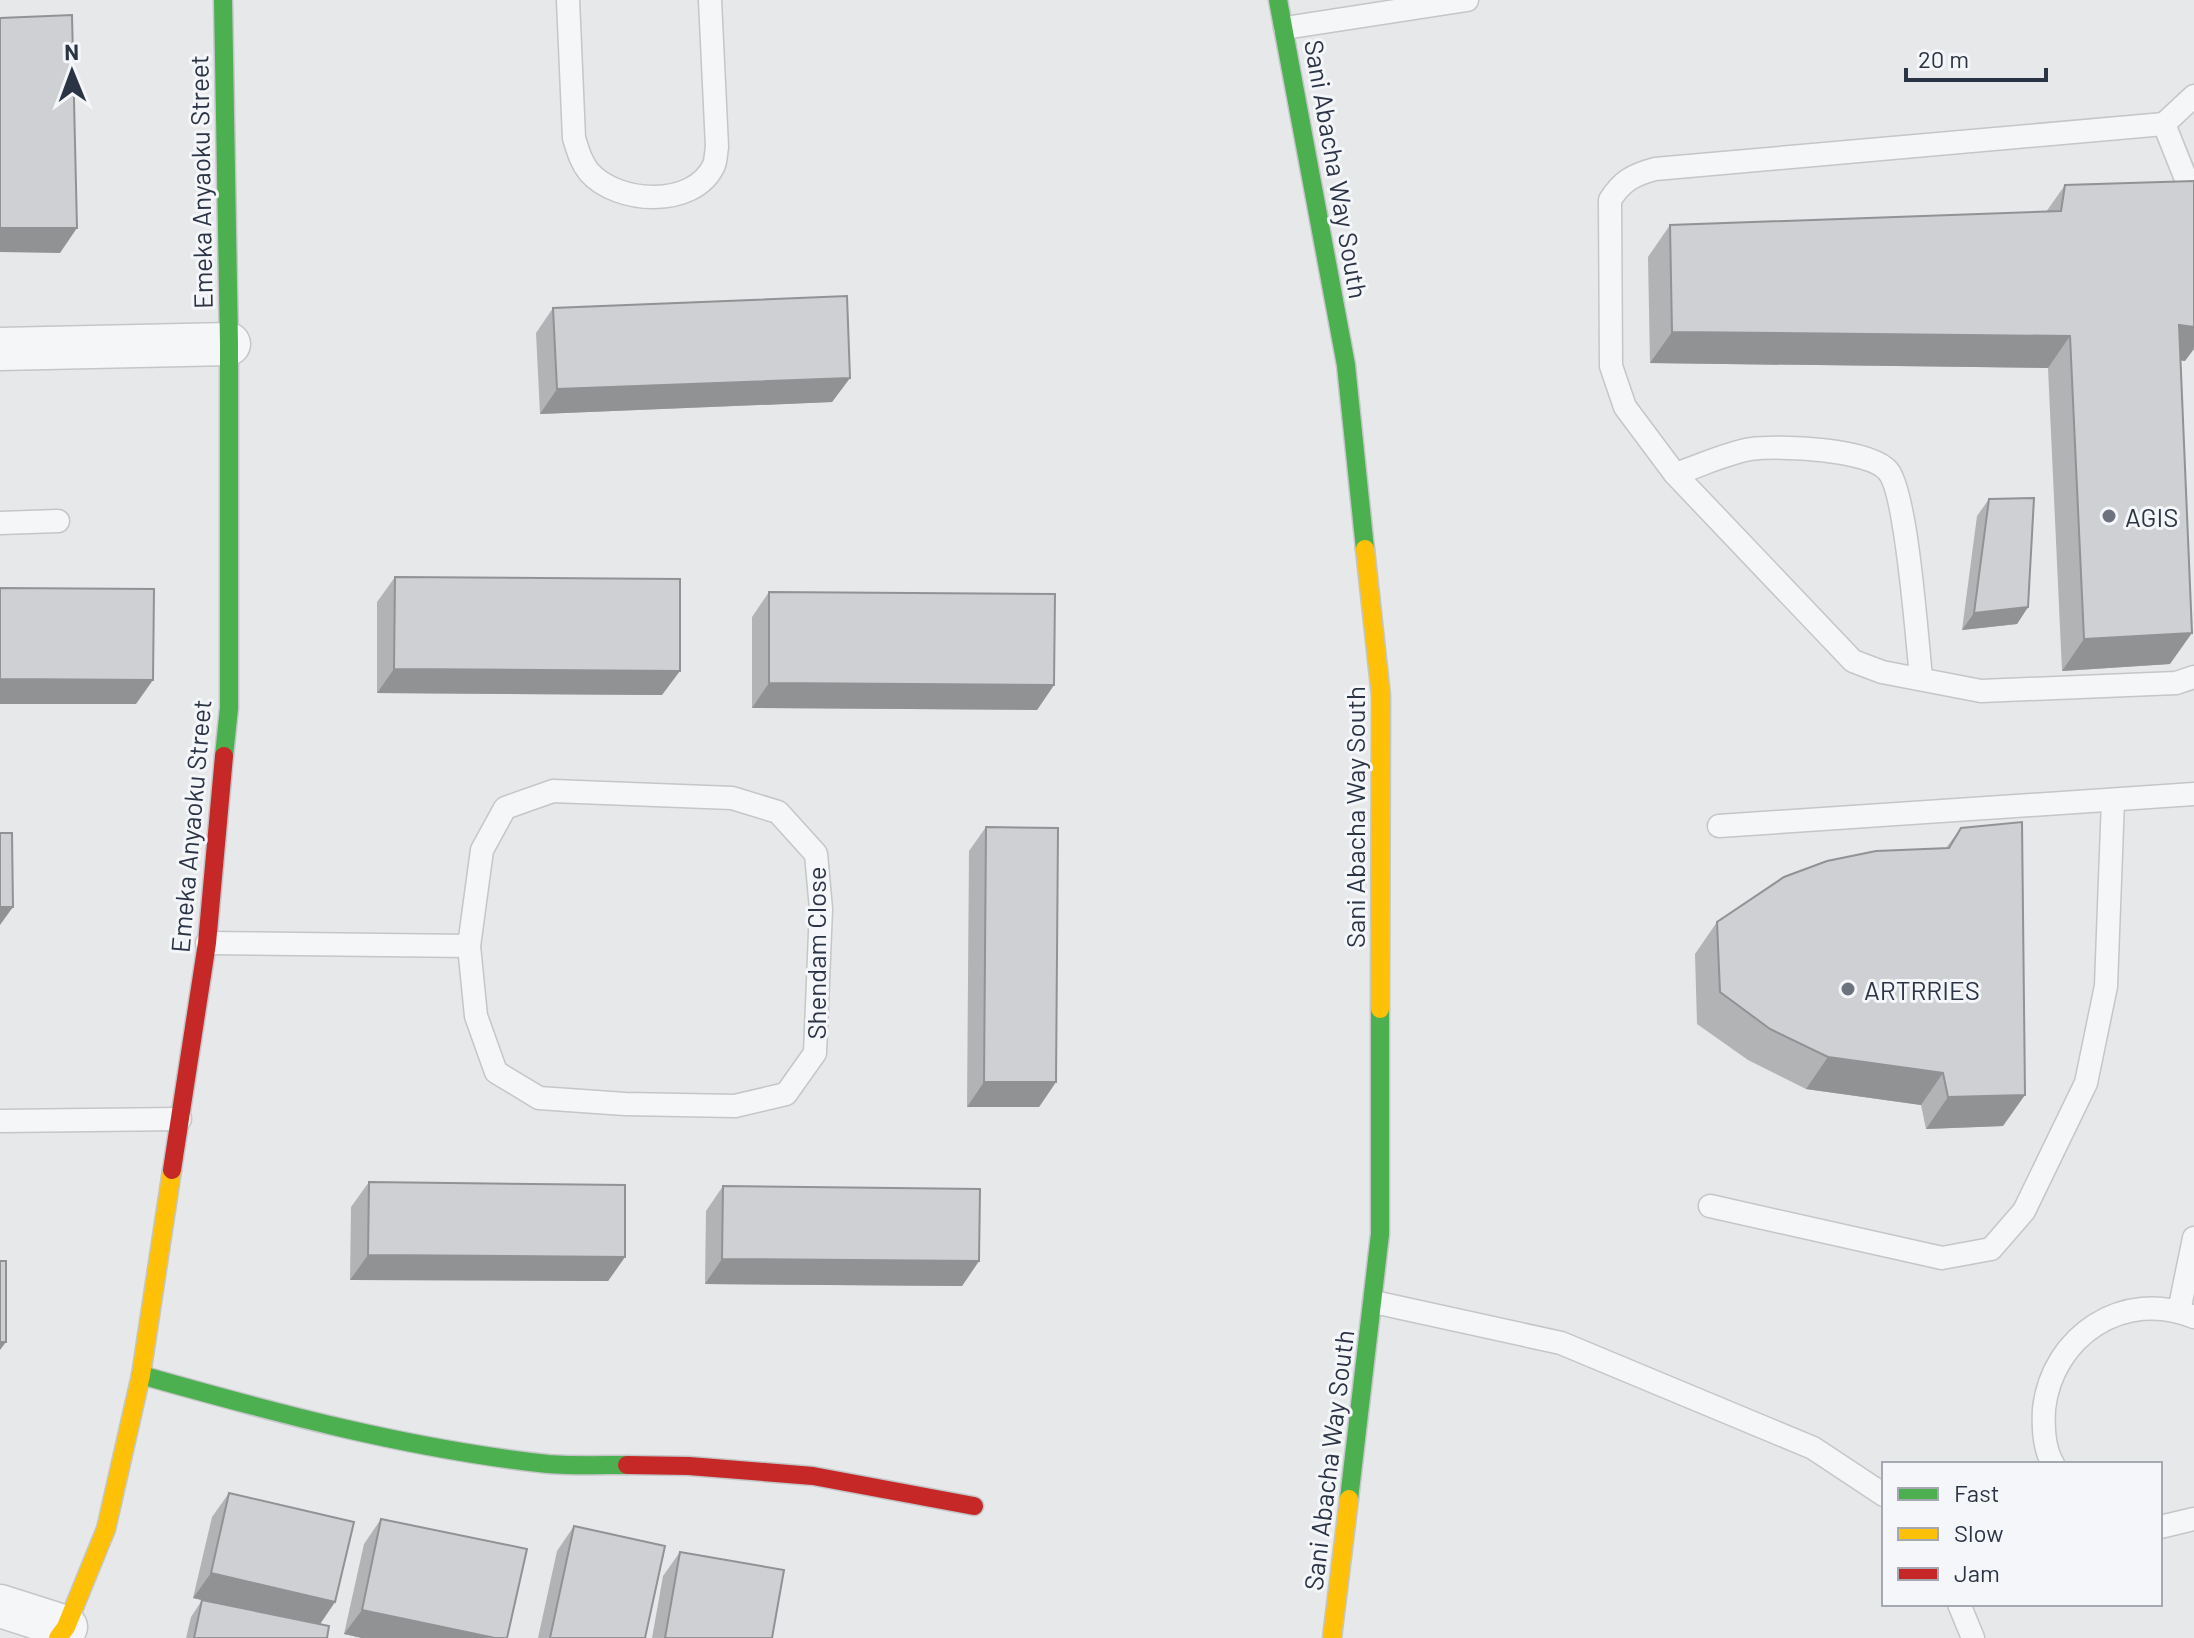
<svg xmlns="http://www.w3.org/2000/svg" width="2194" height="1638" font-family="Barlow,sans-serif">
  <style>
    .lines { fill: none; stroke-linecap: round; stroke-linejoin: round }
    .lane-casing { stroke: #c4c6c8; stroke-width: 25 }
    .street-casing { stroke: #c4c6c8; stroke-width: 45 }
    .fast-casing { stroke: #c4c6c8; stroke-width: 21 }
    .slow-casing { stroke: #c4c6c8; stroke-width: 21 }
    .jam-casing { stroke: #c4c6c8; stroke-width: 21 }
    .lane { stroke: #f5f6f7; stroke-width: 22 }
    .street { stroke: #f5f6f7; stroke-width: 42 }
    .fast { stroke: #4caf50; stroke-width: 18 }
    .slow { stroke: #ffc107; stroke-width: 18 }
    .jam { stroke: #c62828; stroke-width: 18 }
    .wall { fill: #b1b3b5 }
    .shaded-wall { fill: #909294 }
    .building { fill: #ced0d3; stroke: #909294; stroke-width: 2 }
    .poi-dot { fill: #6c737f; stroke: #f4f6f9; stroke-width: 3 }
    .labels { text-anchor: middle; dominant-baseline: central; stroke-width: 6; stroke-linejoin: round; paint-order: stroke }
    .street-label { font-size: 26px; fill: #2b3445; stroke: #f4f6f9 }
    .poi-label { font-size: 26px; fill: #2b3445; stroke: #f4f6f9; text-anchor: start }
  </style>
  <rect width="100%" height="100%" fill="#e6e8ea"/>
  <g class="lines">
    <g class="lane-casing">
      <g id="lane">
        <path d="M 568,0 L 574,138 C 578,151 581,162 589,172 C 617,204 694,209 714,165 C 716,160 716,152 717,147 L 710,0"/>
        <path d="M 1285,28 L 1467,0"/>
        <path d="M 2194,96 L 2164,124 L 2194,199"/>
        <path d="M 2164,124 L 1655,169 C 1633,175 1622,181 1610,200 L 1611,366 L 1625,407 L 1675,474 L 1853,661 L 1882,672 L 1981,691 L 2176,683 L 2194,677"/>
        <path d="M 1675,474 C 1700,466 1726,453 1751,449 C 1779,445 1870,449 1888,471 C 1907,493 1917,641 1921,677"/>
        <path d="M 0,523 L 58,521"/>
        <path d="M 553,791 L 732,798 L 778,812 L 816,854 L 821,909 L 815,1053 L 786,1094 L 735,1106 L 625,1104 L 539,1098 L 496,1072 L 476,1016 L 469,946 L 482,850 L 505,808 Z"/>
        <path d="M 1719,826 L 2194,794"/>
        <path d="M 207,943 L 469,946"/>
        <path d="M 0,1121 L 180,1119"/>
        <path d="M 1710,1206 L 1942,1258 L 1991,1249 L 2024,1211 L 2086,1083 L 2106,986 L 2113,800"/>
        <path d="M 1374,1302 L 1561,1343 L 1813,1448 L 1884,1495"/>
        <path d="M 2179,1311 L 2194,1238"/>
        <path d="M 2053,1464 C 2044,1449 2043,1427 2044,1409 C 2052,1336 2124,1288 2194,1317"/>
        <path d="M 2160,1527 L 2194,1519"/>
        <path d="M 1959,1604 L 1973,1638"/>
      </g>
    </g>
    <g class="street-casing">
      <g id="street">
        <path d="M 0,349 L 229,344"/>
        <path d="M 0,1606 L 66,1627"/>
      </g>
    </g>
    <g class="fast-casing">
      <g id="fast">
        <path d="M 223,0 L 229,344 L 229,708 L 224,756"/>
        <path d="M 1278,0 L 1346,365 L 1365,549"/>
        <path d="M 141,1375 C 275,1413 409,1449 548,1464 C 574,1466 601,1465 627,1465"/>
        <path d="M 1349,1499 L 1380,1234 L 1380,1009"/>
      </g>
    </g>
    <g class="slow-casing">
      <g id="slow">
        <path d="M 1365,549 L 1381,696 L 1380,1009"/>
        <path d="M 58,1638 L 66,1627 L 106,1529 L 141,1375 L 172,1170"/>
        <path d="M 1332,1638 L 1349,1499"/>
      </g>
    </g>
    <g class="jam-casing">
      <g id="jam">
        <path d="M 172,1170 L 207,943 L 224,756"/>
        <path d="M 627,1465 L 689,1466 L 813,1476 L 974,1506"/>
      </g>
    </g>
    <use href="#lane" class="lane"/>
    <use href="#street" class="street"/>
    <use href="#fast" class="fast"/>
    <use href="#slow" class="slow"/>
    <use href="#jam" class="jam"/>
  </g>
  <g class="wall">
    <path d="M 2065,185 L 2185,361 L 2180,360 L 2170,664 L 2062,671 L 2048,368 L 1650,363 L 1648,257 L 1670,225 L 2046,212 Z"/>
    <path d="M 553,308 L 850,378 L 832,402 L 540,414 L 536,333 Z"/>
    <path d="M 1989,499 L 2028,607 L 2017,624 L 1962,630 L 1977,516 Z"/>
    <path d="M 395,577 L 662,695 L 377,693 L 377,602 Z"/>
    <path d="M 769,592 L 1054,685 L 1037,710 L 752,708 L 752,617 Z"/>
    <path d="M 986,827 L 1056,1082 L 1039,1107 L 967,1107 L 969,851 Z"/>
    <path d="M 1961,828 L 2003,1126 L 1926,1129 L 1921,1105 L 1806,1089 L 1748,1060 L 1697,1024 L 1695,954 L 1717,922 L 1946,848 Z"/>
    <path d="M 369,1182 L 625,1257 L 608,1281 L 350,1280 L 351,1207 Z"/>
    <path d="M 723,1186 L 979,1261 L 962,1286 L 705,1284 L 706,1211 Z"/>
    <path d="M 229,1493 L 335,1602 L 320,1624 L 327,1638 L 186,1638 L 191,1617 L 202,1600 L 193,1598 L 212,1517 Z"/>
    <path d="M 381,1519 L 507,1638 L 362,1638 L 344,1634 L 364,1544 Z"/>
    <path d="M 574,1526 L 645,1638 L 538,1638 L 557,1551 Z"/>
    <path d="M 680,1552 L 772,1638 L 652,1638 L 663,1576 Z"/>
  </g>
  <g class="shaded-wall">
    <path d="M 0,228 L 77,228 L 60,253 L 0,252 Z"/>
    <path d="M 2179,325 L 2194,327 L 2194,349 L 2185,361 L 2157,357 Z"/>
    <path d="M 1672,332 L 2070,336 L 2048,368 L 1650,363 Z"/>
    <path d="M 850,378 L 832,402 L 540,414 L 557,389 Z"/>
    <path d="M 2028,607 L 2017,624 L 1962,630 L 1974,613 Z"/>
    <path d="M 2192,633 L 2170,664 L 2062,671 L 2084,639 Z"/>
    <path d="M 394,669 L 680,671 L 662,695 L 377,693 Z"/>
    <path d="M 0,679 L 153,680 L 136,704 L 0,704 Z"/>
    <path d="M 769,683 L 1054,685 L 1037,710 L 752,708 Z"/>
    <path d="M 0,907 L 13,907 L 0,925 Z"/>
    <path d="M 1828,1057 L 1943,1073 L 1921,1105 L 1806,1089 Z"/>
    <path d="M 984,1082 L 1056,1082 L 1039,1107 L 967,1107 Z"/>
    <path d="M 2025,1095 L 2003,1126 L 1926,1129 L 1948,1097 Z"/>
    <path d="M 368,1255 L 625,1257 L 608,1281 L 350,1280 Z"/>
    <path d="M 722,1259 L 979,1261 L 962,1286 L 705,1284 Z"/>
    <path d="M 0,1342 L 6,1342 L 0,1350 Z"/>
    <path d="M 211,1573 L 335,1602 L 318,1627 L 193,1598 Z"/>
    <path d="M 362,1610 L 495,1638 L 362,1638 L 344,1634 Z"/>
  </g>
  <g class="building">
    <path d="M 72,15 L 77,228 L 0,228 L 0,18 Z"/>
    <path d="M 2194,181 L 2194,327 L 2179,325 L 2192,633 L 2084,639 L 2070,336 L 1672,332 L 1670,225 L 2061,211 L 2065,185 Z"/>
    <path d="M 847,296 L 850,378 L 557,389 L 553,308 Z"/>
    <path d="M 2034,498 L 2028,607 L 1974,613 L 1989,499 Z"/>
    <path d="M 395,577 L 680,579 L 680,671 L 394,669 Z"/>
    <path d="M 0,588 L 154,589 L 153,680 L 0,679 Z"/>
    <path d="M 769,592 L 1055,594 L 1054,685 L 769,683 Z"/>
    <path d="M 2022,822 L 2025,1095 L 1948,1097 L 1943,1073 L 1828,1057 L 1770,1029 L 1720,992 L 1717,922 L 1784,877 L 1827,861 L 1876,851 L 1949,848 L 1961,828 Z"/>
    <path d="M 986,827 L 1058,828 L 1056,1082 L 984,1082 Z"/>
    <path d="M 0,833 L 12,833 L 13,907 L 0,907 Z"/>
    <path d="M 369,1182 L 625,1185 L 625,1257 L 368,1255 Z"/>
    <path d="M 723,1186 L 980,1189 L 979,1261 L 722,1259 Z"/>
    <rect x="0" y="1261" width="6" height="81"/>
    <path d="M 229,1493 L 354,1522 L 335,1602 L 211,1573 Z"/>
    <path d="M 381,1519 L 527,1549 L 507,1638 L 495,1638 L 362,1610 Z"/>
    <path d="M 574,1526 L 665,1546 L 645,1638 L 550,1638 Z"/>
    <path d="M 680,1552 L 784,1570 L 772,1638 L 665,1638 Z"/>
    <path d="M 202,1600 L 329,1626 L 327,1638 L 194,1638 Z"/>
  </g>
  <g class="poi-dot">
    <circle cx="2109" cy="516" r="8"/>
    <circle cx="1848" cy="989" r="8"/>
  </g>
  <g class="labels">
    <g class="street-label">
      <text transform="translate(1337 169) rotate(80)">Sani Abacha Way South</text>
      <text transform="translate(200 182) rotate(-91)">Emeka Anyaoku Street</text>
      <text transform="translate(1354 817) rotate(-90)">Sani Abacha Way South</text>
      <text transform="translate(190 826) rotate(-85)">Emeka Anyaoku Street</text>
      <text transform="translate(815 953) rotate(-90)">Shendam Close</text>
      <text transform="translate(1328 1460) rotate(-83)">Sani Abacha Way South</text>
    </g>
    <g class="poi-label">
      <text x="2125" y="516">AGIS</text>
      <text x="1864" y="989">ARTRRIES</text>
    </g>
  </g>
  <rect x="1882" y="1462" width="280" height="144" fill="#f4f6f9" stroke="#a4a8b1" stroke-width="2"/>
  <rect x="1898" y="1488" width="40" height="12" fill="#4caf50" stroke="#a4a8b1" stroke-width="2"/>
  <text x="1954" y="1502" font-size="24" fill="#2b3445">Fast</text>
  <rect x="1898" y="1528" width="40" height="12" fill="#ffc107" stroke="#a4a8b1" stroke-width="2"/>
  <text x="1954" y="1542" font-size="24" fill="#2b3445">Slow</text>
  <rect x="1898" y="1568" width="40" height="12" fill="#c62828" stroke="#a4a8b1" stroke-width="2"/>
  <text x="1954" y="1582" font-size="24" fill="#2b3445">Jam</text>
  <g transform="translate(72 72) rotate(359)" stroke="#f4f6f9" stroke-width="6" paint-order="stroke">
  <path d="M0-6L14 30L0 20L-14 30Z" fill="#2b3445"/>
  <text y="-12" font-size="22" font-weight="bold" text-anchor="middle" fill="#2b3445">N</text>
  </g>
  <path d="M1906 68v12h140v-12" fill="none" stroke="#2b3445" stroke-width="4"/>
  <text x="1918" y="68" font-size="24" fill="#2b3445" stroke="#f4f6f9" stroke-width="6" paint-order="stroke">20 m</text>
</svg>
